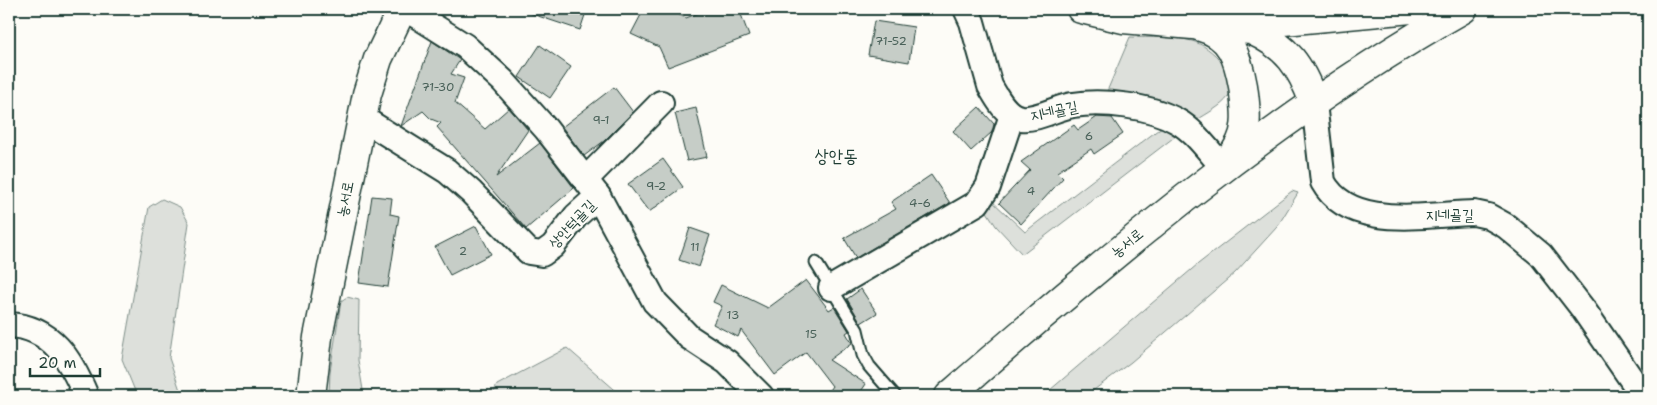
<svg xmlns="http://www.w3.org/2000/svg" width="1657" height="405" font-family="'Shantell Sans','Poor Story',sans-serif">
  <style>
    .green { fill: #dde0db; stroke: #7e8e88 }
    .building { fill: #c6cdc7; stroke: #1f3d34 }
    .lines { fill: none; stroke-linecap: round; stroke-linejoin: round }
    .service-casing { stroke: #1f3d34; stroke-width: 15 }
    .minor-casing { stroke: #1f3d34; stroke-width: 28 }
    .tertiary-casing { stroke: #1f3d34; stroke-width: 31 }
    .service { stroke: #fdfcf7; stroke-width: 11 }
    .minor { stroke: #fdfcf7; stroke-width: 24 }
    .tertiary { stroke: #fdfcf7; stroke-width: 28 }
    .labels { text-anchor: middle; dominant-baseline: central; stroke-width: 4; stroke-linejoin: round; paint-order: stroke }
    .number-label { font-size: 12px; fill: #496159 }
    .street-label { font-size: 15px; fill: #1f3d34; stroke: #fdfcf7 }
    .quarter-label { font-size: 18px; fill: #1f3d34; stroke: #fdfcf7 }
  </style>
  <rect width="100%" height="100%" fill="#fdfcf7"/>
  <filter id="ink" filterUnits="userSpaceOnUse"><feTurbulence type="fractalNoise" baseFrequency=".02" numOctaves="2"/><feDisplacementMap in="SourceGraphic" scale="10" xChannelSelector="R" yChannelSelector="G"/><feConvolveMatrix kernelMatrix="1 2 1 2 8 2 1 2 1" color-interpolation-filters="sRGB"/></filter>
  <g filter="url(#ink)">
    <g class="green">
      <path d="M 1130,37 C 1150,38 1173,36 1192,41 C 1211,46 1241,75 1228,97 C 1222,106 1206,114 1197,120 L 1189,115 L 1105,96 Z"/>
      <path d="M 1163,126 L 1177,135 L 1022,254 L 996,226 L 984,207 L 991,200 L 1025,232 Z"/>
      <path d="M 1292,191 L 1298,193 L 1277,227 L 1235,273 L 1131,362 L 1086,396 L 1043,396 L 1198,264 Z"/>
      <path d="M 162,199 L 180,207 L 189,223 L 169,358 L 182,396 L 137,396 L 122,359 L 149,207 Z"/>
      <path d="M 347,297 L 359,300 L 358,360 L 364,396 L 329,396 L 330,372 L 341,301 Z"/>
      <path d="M 567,348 L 622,396 L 492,396 L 497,385 Z"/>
    </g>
    <g class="building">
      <path d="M 527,9 L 587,9 L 580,30 L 526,12 Z"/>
      <path d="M 644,9 L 667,9 L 686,18 L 709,9 L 739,9 L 749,36 L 668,67 L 659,47 L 631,34 Z"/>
      <path d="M 874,21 L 914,27 L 909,62 L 868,55 Z"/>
      <path d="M 432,41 L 460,60 L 451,74 L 464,78 L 455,103 L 485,129 L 509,108 L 528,130 L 496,177 L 540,143 L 574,188 L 526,229 L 437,127 L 441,123 L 431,119 L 423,111 L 401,126 Z"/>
      <path d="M 540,45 L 571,67 L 550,98 L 519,77 Z"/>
      <path d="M 614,87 L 633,112 L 604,141 L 584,156 L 562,127 Z"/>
      <path d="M 979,107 L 994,124 L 992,132 L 971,151 L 953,131 Z"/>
      <path d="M 696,108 L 707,157 L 687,161 L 675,113 Z"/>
      <path d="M 1097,117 L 1112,118 L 1123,134 L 1094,154 L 1091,149 L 1057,172 L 1063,178 L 1021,224 L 999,203 L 1030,170 L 1021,162 L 1074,125 L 1078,130 Z"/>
      <path d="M 663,159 L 683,187 L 649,212 L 628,184 Z"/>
      <path d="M 931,175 L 950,203 L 856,258 L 844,238 L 896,209 L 891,202 Z"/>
      <path d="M 372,196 L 392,198 L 390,214 L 399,216 L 388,287 L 359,283 Z"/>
      <path d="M 476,226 L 491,254 L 450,275 L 435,247 Z"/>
      <path d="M 690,228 L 710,235 L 699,267 L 679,260 Z"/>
      <path d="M 806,280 L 829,310 L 834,307 L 849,331 L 846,333 L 852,343 L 829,360 L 866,384 L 858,396 L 825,396 L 832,386 L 806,352 L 775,375 L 741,330 L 738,337 L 713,324 L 722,306 L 713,302 L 721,285 L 768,308 Z"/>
      <path d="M 861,289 L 877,313 L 861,323 L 847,299 Z"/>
    </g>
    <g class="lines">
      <g class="service-casing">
        <path id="service" d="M 816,263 L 857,330 L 863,355 L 869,366 L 895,396"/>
      </g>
      <g class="minor-casing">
        <g id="minor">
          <path d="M 406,9 L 465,46 L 503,81 L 546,129 L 598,196 L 655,302 L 689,337 L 727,362 L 761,396"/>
          <path d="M 966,9 L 972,22 L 990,86 C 997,98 1006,116 1021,118 C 1038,120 1057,107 1073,105 C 1103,100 1151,106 1177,121 C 1195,131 1209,152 1223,167"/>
          <path d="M 1314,103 L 1323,182 C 1350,231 1427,214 1474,213 L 1488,216 L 1506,226 L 1541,255 L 1583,309 L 1643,396"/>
          <path d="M 362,118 L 447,171 L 471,192 L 529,252 L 542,254 L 553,246 L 576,216 L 598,196"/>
          <path d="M 586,179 L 661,103"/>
          <path d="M 831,288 L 977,203 L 988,187 L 1012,115"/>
          <path d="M 9,325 C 52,327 71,360 86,396"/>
        </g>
      </g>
      <g class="tertiary-casing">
        <g id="tertiary">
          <path d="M 1081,9 L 1123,19 L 1251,30 C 1287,46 1301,66 1314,103"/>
          <path d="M 1241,25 L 1411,9"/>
          <path d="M 1201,27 C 1231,35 1238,58 1243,86 C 1247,114 1250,137 1229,159"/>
          <path d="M 311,396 L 318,337 L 367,94 L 378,59 L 402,9"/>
          <path d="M 949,396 C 1111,255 1275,115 1463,9"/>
        </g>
      </g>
      <use href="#service" class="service"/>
      <use href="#minor" class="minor"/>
      <use href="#tertiary" class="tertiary"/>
    </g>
  </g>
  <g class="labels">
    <g class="number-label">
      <text x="891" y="41">71-52</text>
      <text x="438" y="87">71-30</text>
      <text x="601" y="120">9-1</text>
      <text x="1089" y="136">6</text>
      <text x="656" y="186">9-2</text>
      <text x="1031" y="191">4</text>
      <text x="920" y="203">4-6</text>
      <text x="695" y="247">11</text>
      <text x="463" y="251">2</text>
      <text x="733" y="315">13</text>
      <text x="811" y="334">15</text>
    </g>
    <g class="street-label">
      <text transform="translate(1054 111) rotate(-12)">지네골길</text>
      <text transform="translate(345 199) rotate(-79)">농서로</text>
      <text x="1450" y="215">지네골길</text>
      <text transform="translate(572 224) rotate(-47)">상안턱골길</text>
      <text transform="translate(1127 243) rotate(-39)">농서로</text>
    </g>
    <g class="quarter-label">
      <text x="836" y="156">상안동</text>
    </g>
  </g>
  <rect width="1657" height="405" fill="none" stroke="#fdfcf7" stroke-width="30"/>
  <rect x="15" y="15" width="1627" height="375" fill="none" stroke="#1f3d34" stroke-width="2" filter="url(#ink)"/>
  <path d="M30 368v8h70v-8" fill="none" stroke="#1f3d34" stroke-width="2.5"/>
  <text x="38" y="368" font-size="15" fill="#1f3d34" stroke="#fdfcf7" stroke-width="4" paint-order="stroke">20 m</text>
</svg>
